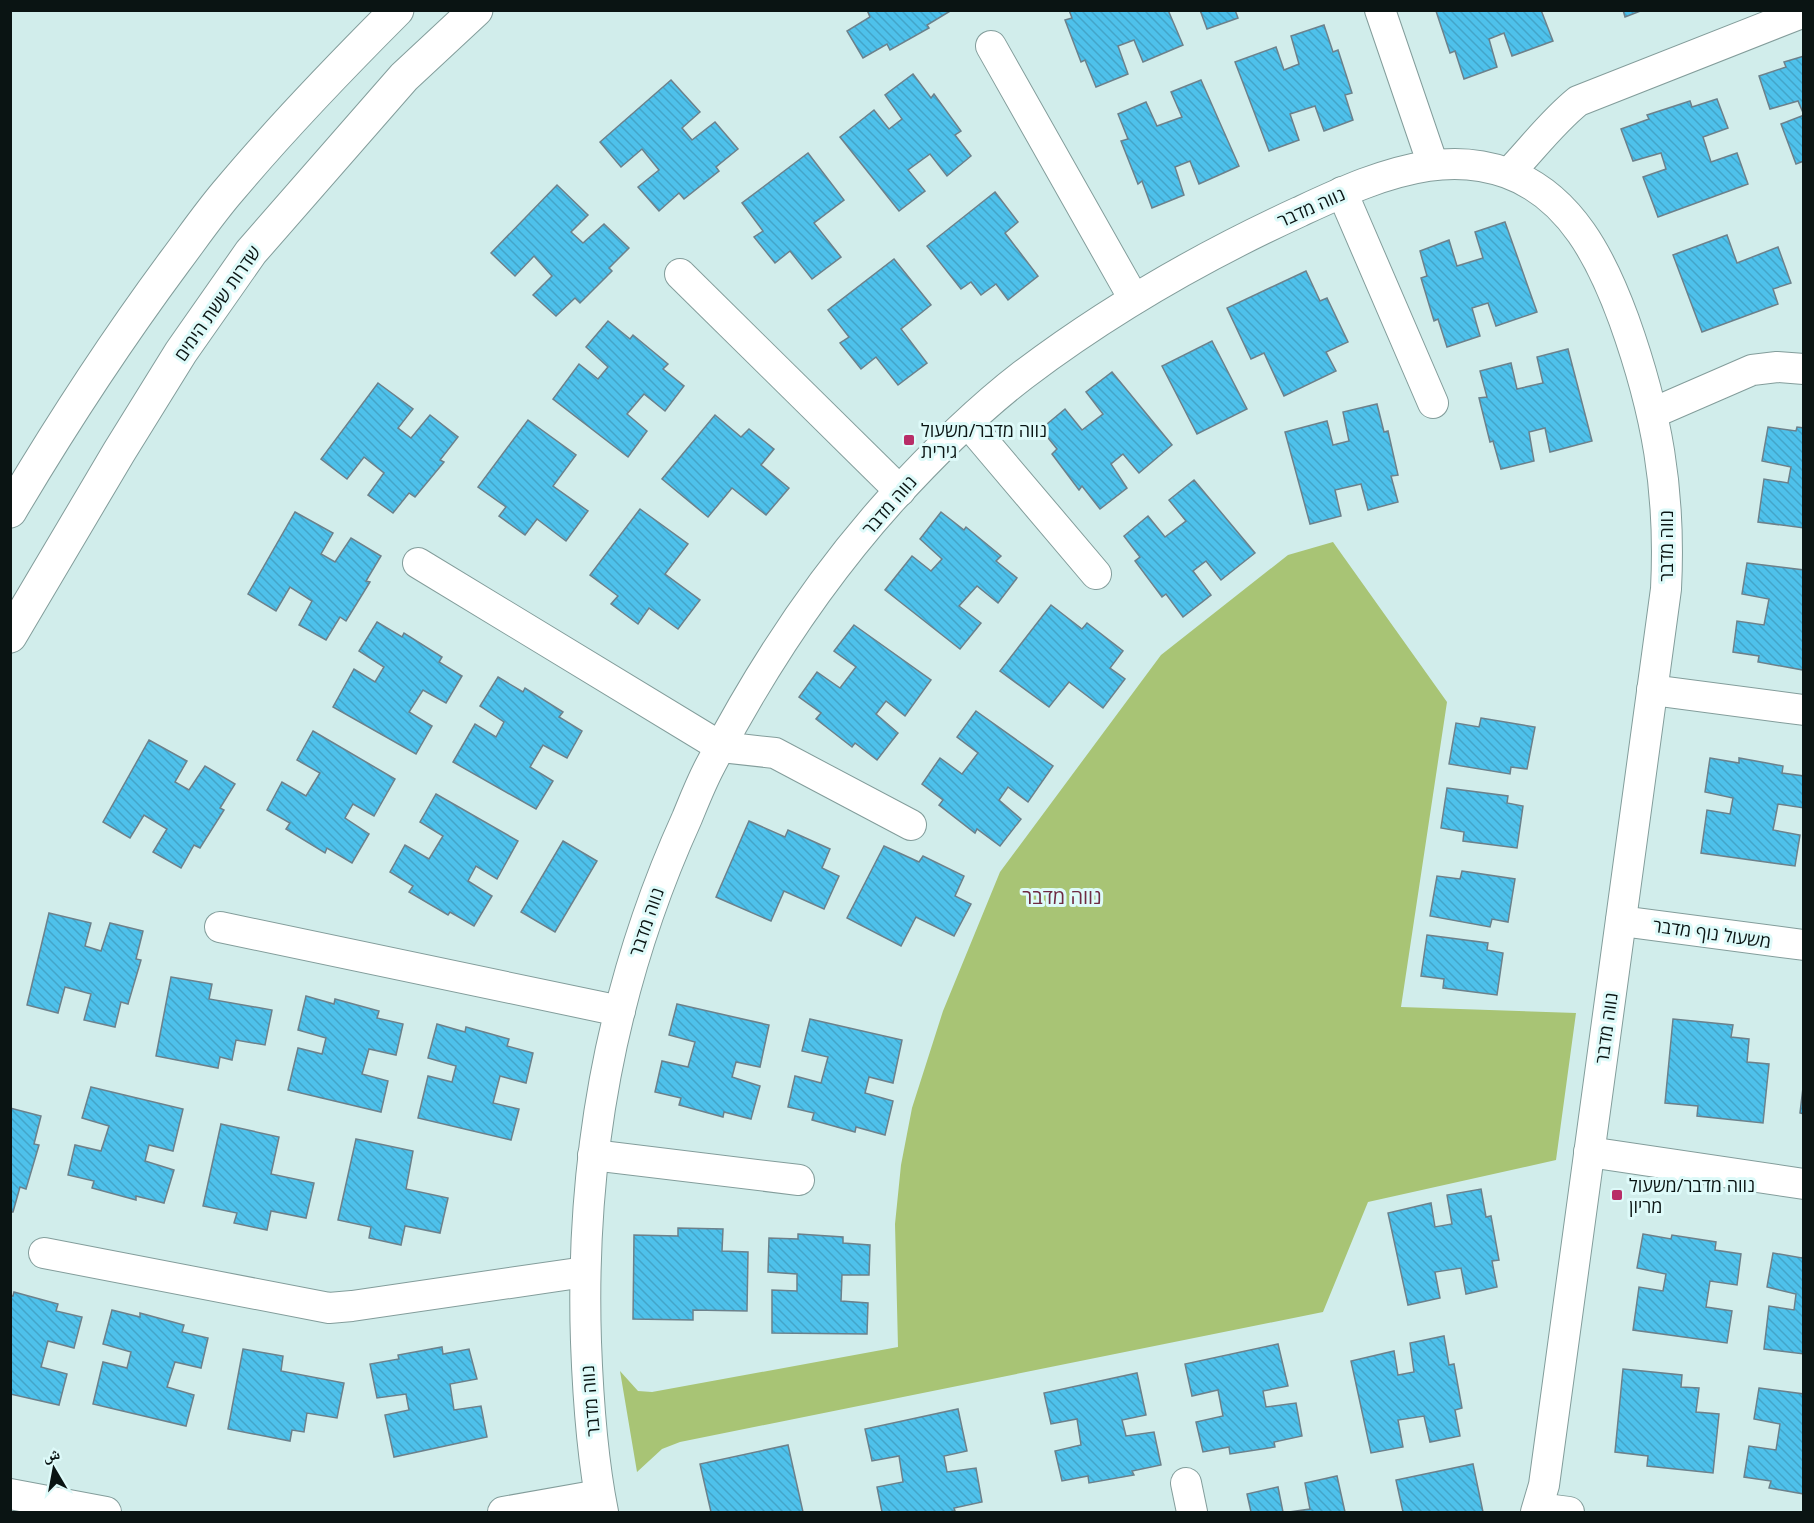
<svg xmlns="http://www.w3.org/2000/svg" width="1814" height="1523" font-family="'Open Sans','Noto Naskh Arabic',Heebo,sans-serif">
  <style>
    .green { fill: #a8c475 }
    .building { fill: url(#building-back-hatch); stroke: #6c818b; stroke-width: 1.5 }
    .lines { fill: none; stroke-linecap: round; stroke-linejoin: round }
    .minor-casing { stroke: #839d9b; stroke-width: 32 }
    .secondary-casing { stroke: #839d9b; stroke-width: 35 }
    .minor { stroke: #fff; stroke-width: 30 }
    .secondary { stroke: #fff; stroke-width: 33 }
    .poi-dot { fill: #b82d67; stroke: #defaf9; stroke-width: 2 }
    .labels { text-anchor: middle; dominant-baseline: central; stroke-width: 6; stroke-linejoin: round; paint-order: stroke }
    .street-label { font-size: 18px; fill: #0a1413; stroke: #defaf9 }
    .poi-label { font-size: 18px; fill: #0a1413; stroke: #defaf9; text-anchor: start }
    .neighbourhood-label { font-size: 20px; fill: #6e2a42; stroke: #defaf9 }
  </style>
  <defs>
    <pattern id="building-back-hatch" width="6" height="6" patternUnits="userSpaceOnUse" patternTransform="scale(1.5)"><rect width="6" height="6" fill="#4ec1eb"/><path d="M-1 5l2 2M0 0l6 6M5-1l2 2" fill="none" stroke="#43a5c9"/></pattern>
  </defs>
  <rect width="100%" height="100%" fill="#d1edeb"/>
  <path class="green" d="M 1333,542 L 1447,702 L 1401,1007 L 1576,1013 L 1556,1160 L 1368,1202 L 1323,1312 L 680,1442 L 662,1449 L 637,1472 L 620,1371 L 638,1391 L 652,1392 L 898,1347 L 895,1224 L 901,1165 L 912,1108 L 943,1011 L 1000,872 L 1161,655 L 1288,555 Z"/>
  <g class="building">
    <path d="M 867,10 L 952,10 L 927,25 L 929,28 L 890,50 L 887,44 L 863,58 L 847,31 L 870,17 Z"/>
    <path d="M 1069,10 L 1168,10 L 1183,45 L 1143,62 L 1134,40 L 1118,46 L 1128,74 L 1096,87 L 1085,60 L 1081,62 L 1065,20 L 1072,18 Z"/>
    <path d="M 1200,10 L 1235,10 L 1238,18 L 1207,29 Z"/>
    <path d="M 1541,10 L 1553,41 L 1512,56 L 1504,33 L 1489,39 L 1497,67 L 1464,79 L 1455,51 L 1450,53 L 1436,11 Z"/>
    <path d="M 1623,10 L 1643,10 L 1625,17 Z"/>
    <path d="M 1324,25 L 1333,52 L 1338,50 L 1352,93 L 1345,95 L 1353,120 L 1324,131 L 1315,106 L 1290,114 L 1299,140 L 1269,151 L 1235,62 L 1276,47 L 1284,70 L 1299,64 L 1291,36 Z"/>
    <path d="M 1804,56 L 1804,115 L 1798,101 L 1770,109 L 1759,76 L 1786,67 L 1784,62 Z"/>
    <path d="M 913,74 L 931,98 L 934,94 L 961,131 L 955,135 L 971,156 L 947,176 L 930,154 L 908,170 L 925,191 L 899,211 L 840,137 L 874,110 L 889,129 L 902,119 L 885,95 Z"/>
    <path d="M 671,80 L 700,112 L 682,128 L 692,140 L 715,122 L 738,149 L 716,167 L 719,171 L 684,199 L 679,193 L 659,211 L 638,187 L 659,170 L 642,149 L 621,167 L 600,142 Z"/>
    <path d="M 1201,80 L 1239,166 L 1199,184 L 1190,161 L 1175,167 L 1184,195 L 1152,208 L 1142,181 L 1138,184 L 1121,141 L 1128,139 L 1118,114 L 1146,102 L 1157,126 L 1182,117 L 1171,92 Z"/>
    <path d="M 1717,99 L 1728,128 L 1703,137 L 1711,162 L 1737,153 L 1748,184 L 1658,217 L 1643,177 L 1666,169 L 1661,153 L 1633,161 L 1621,129 L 1649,119 L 1647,115 L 1690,101 L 1692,107 Z"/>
    <path d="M 1804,115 L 1804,161 L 1796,164 L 1781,124 Z"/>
    <path d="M 808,153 L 844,200 L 814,223 L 841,257 L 812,279 L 790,251 L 775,263 L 754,237 L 763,231 L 742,203 Z"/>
    <path d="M 557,185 L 588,215 L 571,232 L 583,243 L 604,224 L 629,248 L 609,268 L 612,271 L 580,303 L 575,298 L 556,316 L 533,295 L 552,276 L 534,256 L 515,276 L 491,253 Z"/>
    <path d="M 995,192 L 1018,222 L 1005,233 L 1038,276 L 1008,300 L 996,284 L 981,295 L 971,282 L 961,289 L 927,246 Z"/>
    <path d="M 1505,222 L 1537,312 L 1496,326 L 1488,303 L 1472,308 L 1480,336 L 1447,347 L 1438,319 L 1434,321 L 1421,278 L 1427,276 L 1420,251 L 1449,240 L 1457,266 L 1483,258 L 1475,232 Z"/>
    <path d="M 1727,235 L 1737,263 L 1778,247 L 1791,283 L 1773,289 L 1778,304 L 1702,332 L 1673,255 Z"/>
    <path d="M 894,259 L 931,305 L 901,329 L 927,363 L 898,385 L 876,357 L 861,369 L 840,343 L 849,337 L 828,310 Z"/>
    <path d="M 1306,271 L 1320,301 L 1327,298 L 1348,342 L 1326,352 L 1336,371 L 1284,396 L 1264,353 L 1251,359 L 1227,308 Z"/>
    <path d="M 608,321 L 630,339 L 633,335 L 668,364 L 663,369 L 684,386 L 665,411 L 644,394 L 627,414 L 647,431 L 628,457 L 553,399 L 579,364 L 598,379 L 608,367 L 586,347 Z"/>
    <path d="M 1212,341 L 1247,409 L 1197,434 L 1162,366 Z"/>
    <path d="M 1568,349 L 1592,441 L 1550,452 L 1545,428 L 1529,432 L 1534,461 L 1501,469 L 1493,441 L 1490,442 L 1479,398 L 1487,397 L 1480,371 L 1511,363 L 1517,389 L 1543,383 L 1537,357 Z"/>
    <path d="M 1112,372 L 1172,445 L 1139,473 L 1123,454 L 1111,464 L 1127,488 L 1100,509 L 1082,486 L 1079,490 L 1052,454 L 1057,449 L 1041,429 L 1065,409 L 1082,430 L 1103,414 L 1086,392 Z"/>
    <path d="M 378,383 L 413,409 L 398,428 L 411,438 L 430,415 L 458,437 L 440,460 L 444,462 L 415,497 L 409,493 L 393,513 L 368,495 L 384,473 L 364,457 L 347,479 L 321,459 Z"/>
    <path d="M 1377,404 L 1384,432 L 1388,431 L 1398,475 L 1391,476 L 1398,502 L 1368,510 L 1361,484 L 1335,490 L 1341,516 L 1310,524 L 1285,432 L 1327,421 L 1333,445 L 1349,441 L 1343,412 Z"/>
    <path d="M 715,415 L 741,437 L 749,429 L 774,449 L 761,465 L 789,488 L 766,515 L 732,488 L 708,517 L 662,479 Z"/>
    <path d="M 528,420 L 576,455 L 553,486 L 588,511 L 566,541 L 537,519 L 525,535 L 499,516 L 506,507 L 478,487 Z"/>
    <path d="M 1768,427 L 1796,431 L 1797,427 L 1804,428 L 1804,528 L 1758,522 L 1764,479 L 1788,483 L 1791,467 L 1762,461 Z"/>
    <path d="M 1194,480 L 1255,553 L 1221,580 L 1206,561 L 1193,571 L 1211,595 L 1183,617 L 1166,594 L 1162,597 L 1135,561 L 1140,557 L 1124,536 L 1148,516 L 1165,537 L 1186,521 L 1169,500 Z"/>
    <path d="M 640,509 L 688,544 L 665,574 L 700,600 L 678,629 L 649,608 L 638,624 L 611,604 L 618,596 L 590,575 Z"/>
    <path d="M 295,512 L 333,533 L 321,554 L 335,562 L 351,538 L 381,556 L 366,581 L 370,582 L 346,621 L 340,617 L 326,640 L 299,625 L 312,601 L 290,587 L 276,611 L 248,594 Z"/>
    <path d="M 941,512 L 964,530 L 966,527 L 1001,556 L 996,561 L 1017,578 L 998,603 L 977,586 L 959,606 L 981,623 L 960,649 L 885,590 L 912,556 L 931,571 L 942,559 L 920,539 Z"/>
    <path d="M 1747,563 L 1804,570 L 1803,670 L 1758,662 L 1759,656 L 1733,652 L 1737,621 L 1764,625 L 1769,599 L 1742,594 Z"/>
    <path d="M 1051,605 L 1082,629 L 1087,623 L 1123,651 L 1110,668 L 1125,679 L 1103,708 L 1069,682 L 1049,707 L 1000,671 Z"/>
    <path d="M 377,622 L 402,637 L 404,633 L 442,657 L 439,662 L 462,676 L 446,703 L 423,690 L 409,712 L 432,726 L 416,754 L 333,707 L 354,669 L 375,682 L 384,667 L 359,651 Z"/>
    <path d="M 854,625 L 931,680 L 905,716 L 886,701 L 876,714 L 898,733 L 877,760 L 855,743 L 852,747 L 816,719 L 821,713 L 799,697 L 817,672 L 840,688 L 856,667 L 834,651 Z"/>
    <path d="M 498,677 L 523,692 L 525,688 L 563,712 L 559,717 L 582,731 L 567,758 L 543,745 L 530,767 L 553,781 L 536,809 L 453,762 L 475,724 L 496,737 L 504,722 L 480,706 Z"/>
    <path d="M 976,711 L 1053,766 L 1028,802 L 1008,787 L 999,800 L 1021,819 L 1000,846 L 977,829 L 975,833 L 939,805 L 943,800 L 922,784 L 940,758 L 962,774 L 978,753 L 957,737 Z"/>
    <path d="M 1481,718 L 1535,727 L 1527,769 L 1511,767 L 1510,774 L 1449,764 L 1456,723 L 1479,727 Z"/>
    <path d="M 313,731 L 395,779 L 374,816 L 353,804 L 345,818 L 369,834 L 352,863 L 327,848 L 325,853 L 286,829 L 290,823 L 267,810 L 282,782 L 306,796 L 320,773 L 297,760 Z"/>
    <path d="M 149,740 L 187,761 L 175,782 L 189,790 L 205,766 L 235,784 L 220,808 L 224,810 L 200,848 L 194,845 L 181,868 L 153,852 L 167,829 L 144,815 L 130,838 L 103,822 Z"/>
    <path d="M 1710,758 L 1739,763 L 1739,758 L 1783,766 L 1782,773 L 1804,776 L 1804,808 L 1778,804 L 1773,830 L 1800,835 L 1795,866 L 1701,853 L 1707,810 L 1730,814 L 1733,798 L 1705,792 Z"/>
    <path d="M 1447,788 L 1508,796 L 1507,803 L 1523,806 L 1517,848 L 1463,841 L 1464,832 L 1441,828 Z"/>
    <path d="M 436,794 L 518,841 L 497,879 L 476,866 L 468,881 L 492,896 L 474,926 L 450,912 L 448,915 L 409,892 L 413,886 L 390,872 L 405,845 L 429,859 L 443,836 L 420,822 Z"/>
    <path d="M 749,821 L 785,837 L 788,830 L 830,849 L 822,868 L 839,876 L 824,909 L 784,891 L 771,921 L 716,897 Z"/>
    <path d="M 563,841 L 597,861 L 555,932 L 521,912 Z"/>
    <path d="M 884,846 L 919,862 L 923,856 L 964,876 L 955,896 L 971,904 L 954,936 L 916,917 L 901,946 L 847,918 Z"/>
    <path d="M 1462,871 L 1515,879 L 1508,922 L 1492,919 L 1490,927 L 1430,916 L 1437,876 L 1460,879 Z"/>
    <path d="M 49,913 L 91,923 L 85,946 L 101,951 L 110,923 L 143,931 L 136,959 L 141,960 L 128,1004 L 121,1002 L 115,1027 L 84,1020 L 91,994 L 65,987 L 58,1013 L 27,1005 Z"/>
    <path d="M 1427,935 L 1488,943 L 1487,950 L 1503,953 L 1497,995 L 1443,988 L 1444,979 L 1421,976 Z"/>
    <path d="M 171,977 L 212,984 L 209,999 L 272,1010 L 265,1045 L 236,1040 L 232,1060 L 220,1057 L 218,1068 L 156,1056 Z"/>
    <path d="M 306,996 L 334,1004 L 335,999 L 379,1011 L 377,1018 L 403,1024 L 396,1055 L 369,1049 L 362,1074 L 388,1081 L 381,1112 L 288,1090 L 298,1048 L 322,1054 L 326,1038 L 298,1030 Z"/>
    <path d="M 677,1004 L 769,1025 L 760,1067 L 736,1062 L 732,1077 L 760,1086 L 751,1119 L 724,1112 L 723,1117 L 679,1105 L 681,1098 L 655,1092 L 662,1061 L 688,1067 L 695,1042 L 669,1035 Z"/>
    <path d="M 810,1019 L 902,1040 L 893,1083 L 869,1077 L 865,1093 L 893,1101 L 885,1135 L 856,1127 L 855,1132 L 812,1120 L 814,1113 L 788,1107 L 795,1076 L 821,1083 L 828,1057 L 802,1051 Z"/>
    <path d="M 1673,1019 L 1733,1025 L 1731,1037 L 1749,1039 L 1747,1062 L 1769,1064 L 1763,1123 L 1697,1116 L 1698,1106 L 1665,1103 Z"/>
    <path d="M 437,1024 L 465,1032 L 466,1027 L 509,1039 L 507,1046 L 533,1053 L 526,1083 L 500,1076 L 493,1103 L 519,1109 L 511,1140 L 418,1118 L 428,1076 L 452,1082 L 456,1066 L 428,1058 Z"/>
    <path d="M 1804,1079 L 1804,1114 L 1800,1113 Z"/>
    <path d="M 91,1087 L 183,1109 L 173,1151 L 149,1145 L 145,1161 L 174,1170 L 164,1203 L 136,1196 L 136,1200 L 92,1188 L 94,1181 L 68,1175 L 75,1145 L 101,1151 L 109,1126 L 82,1118 Z"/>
    <path d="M 10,1108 L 41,1116 L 34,1144 L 39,1145 L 26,1189 L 20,1187 L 13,1212 L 10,1212 Z"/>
    <path d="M 221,1124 L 279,1137 L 271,1174 L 314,1183 L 306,1218 L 271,1211 L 267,1230 L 234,1223 L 237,1213 L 203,1206 Z"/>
    <path d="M 356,1139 L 413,1151 L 406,1189 L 448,1198 L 440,1233 L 405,1226 L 401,1245 L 369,1238 L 371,1227 L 338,1220 Z"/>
    <path d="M 1481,1189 L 1486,1217 L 1491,1216 L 1499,1260 L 1492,1261 L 1497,1287 L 1466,1294 L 1461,1268 L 1435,1272 L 1440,1298 L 1408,1305 L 1388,1213 L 1431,1203 L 1435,1227 L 1452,1224 L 1447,1195 Z"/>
    <path d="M 678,1228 L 723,1229 L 722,1251 L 748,1252 L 747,1311 L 693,1310 L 693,1320 L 633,1319 L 634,1235 L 678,1236 Z"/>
    <path d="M 798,1234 L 843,1237 L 843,1243 L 870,1245 L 869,1275 L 842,1275 L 841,1301 L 868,1303 L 867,1334 L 772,1333 L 772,1290 L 797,1291 L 797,1274 L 768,1272 L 769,1238 L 798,1239 Z"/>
    <path d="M 1643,1234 L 1671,1239 L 1672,1235 L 1716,1242 L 1715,1250 L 1741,1254 L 1737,1285 L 1710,1281 L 1706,1307 L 1732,1311 L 1727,1343 L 1633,1330 L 1639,1287 L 1663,1291 L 1666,1274 L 1637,1268 Z"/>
    <path d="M 1773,1253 L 1802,1258 L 1804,1254 L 1804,1354 L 1764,1349 L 1769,1306 L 1794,1310 L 1796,1294 L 1767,1287 Z"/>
    <path d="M 14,1292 L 58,1304 L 56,1311 L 82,1317 L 74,1348 L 48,1341 L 41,1367 L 67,1374 L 59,1405 L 10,1394 L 10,1296 L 13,1296 Z"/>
    <path d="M 112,1310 L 140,1317 L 140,1313 L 184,1325 L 182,1332 L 208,1338 L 201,1368 L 175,1362 L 167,1387 L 194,1395 L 186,1426 L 93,1404 L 103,1362 L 127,1368 L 131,1352 L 103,1344 Z"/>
    <path d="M 1444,1336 L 1449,1365 L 1454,1364 L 1462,1408 L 1455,1410 L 1460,1436 L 1430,1442 L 1424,1416 L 1398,1420 L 1403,1447 L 1371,1453 L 1351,1361 L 1394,1351 L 1398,1375 L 1414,1372 L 1410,1343 Z"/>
    <path d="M 1278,1344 L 1288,1386 L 1263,1391 L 1266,1407 L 1296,1403 L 1302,1436 L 1274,1442 L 1275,1447 L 1230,1454 L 1229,1447 L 1203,1452 L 1196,1422 L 1223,1416 L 1218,1390 L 1192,1396 L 1185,1364 Z"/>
    <path d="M 442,1347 L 443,1354 L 469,1349 L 477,1379 L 450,1384 L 454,1410 L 481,1406 L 487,1437 L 394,1457 L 385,1415 L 409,1410 L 406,1394 L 377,1398 L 370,1364 L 399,1359 L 398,1355 Z"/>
    <path d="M 243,1349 L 283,1356 L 281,1371 L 344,1383 L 337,1418 L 307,1413 L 304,1432 L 292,1430 L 290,1441 L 228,1429 Z"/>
    <path d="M 1623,1369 L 1682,1375 L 1681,1387 L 1699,1388 L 1696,1412 L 1719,1414 L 1713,1473 L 1647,1466 L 1648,1456 L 1615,1452 Z"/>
    <path d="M 1137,1373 L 1146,1415 L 1122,1420 L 1126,1436 L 1154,1432 L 1161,1465 L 1132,1471 L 1134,1475 L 1089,1483 L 1088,1476 L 1062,1481 L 1055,1451 L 1081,1445 L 1077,1419 L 1051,1424 L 1044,1393 Z"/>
    <path d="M 1759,1388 L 1804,1394 L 1804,1494 L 1769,1488 L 1771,1481 L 1744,1477 L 1749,1446 L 1776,1450 L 1780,1424 L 1754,1419 Z"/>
    <path d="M 958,1409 L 967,1451 L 944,1456 L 947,1472 L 976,1468 L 982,1502 L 954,1508 L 955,1511 L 949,1512 L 882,1512 L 877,1487 L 903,1482 L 899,1456 L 872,1461 L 865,1429 Z"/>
    <path d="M 788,1445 L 803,1512 L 711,1512 L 700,1464 Z"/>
    <path d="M 1473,1464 L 1483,1512 L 1403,1512 L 1396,1480 Z"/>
    <path d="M 1337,1476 L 1345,1512 L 1289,1512 L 1310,1509 L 1305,1483 Z"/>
    <path d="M 1278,1487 L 1283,1512 L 1251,1512 L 1247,1494 Z"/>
  </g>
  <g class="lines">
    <g class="minor-casing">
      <g id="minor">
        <path d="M 1380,10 L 1433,165"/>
        <path d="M 991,46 L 1134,299"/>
        <path d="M 1509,173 C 1532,149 1552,122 1578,101 L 1804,12"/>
        <path d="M 1342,192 L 1433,403"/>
        <path d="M 680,274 L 900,491"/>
        <path d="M 1653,413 L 1752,370 L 1777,367 L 1804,369"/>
        <path d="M 968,423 L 1096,574"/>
        <path d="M 418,563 L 721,747 L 775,753 L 911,825"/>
        <path d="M 1652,690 L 1804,710"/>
        <path d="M 1621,921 L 1804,945"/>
        <path d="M 220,927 L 620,1011"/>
        <path d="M 1589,1152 L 1804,1184"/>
        <path d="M 593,1155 L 799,1180"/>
        <path d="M 44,1253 L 329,1308 L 352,1306 L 585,1272"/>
        <path d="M 1186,1483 L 1192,1512"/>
        <path d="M 10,1494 L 106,1512"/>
        <path d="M 1538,1508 L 1569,1512"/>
        <path d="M 503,1512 L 599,1495"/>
        <path d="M 603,1512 C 592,1457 588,1398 586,1342 C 580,1161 612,983 687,818 C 694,801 701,783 710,766 C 759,672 819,580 890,501 C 931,456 975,412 1023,375 C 1109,310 1201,257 1299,212 C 1340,193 1382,173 1428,166 C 1454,162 1482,164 1507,173 C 1571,196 1602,260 1624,320 C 1657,412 1671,491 1666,589 L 1544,1485 L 1536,1512"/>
      </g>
    </g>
    <g class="secondary-casing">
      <g id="secondary">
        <path d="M 10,511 C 61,425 115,342 175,261 C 193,237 210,212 230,189 C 282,127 339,68 397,10"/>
        <path d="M 10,636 L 119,452 L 181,352 L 251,252 L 404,77 L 476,10"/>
      </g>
    </g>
    <use href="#minor" class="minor"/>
    <use href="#secondary" class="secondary"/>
  </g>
  <g class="poi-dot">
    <rect x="903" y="434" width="12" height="12" rx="3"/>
    <rect x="1611" y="1189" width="12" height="12" rx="3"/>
  </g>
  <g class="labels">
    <g class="street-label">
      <text transform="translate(1311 207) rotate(-24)">נווה מדבר</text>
      <text transform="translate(217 303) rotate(-55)">שדרות ששת הימים</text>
      <text transform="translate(889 505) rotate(-49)">נווה מדבר</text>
      <text transform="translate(1666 546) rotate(-90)">נווה מדבר</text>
      <text transform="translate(646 922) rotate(-71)">נווה מדבר</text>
      <text transform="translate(1712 933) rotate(8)">משעול נוף מדבר</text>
      <text transform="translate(1606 1028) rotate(-82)">נווה מדבר</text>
      <text transform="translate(590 1401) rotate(-95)">נווה מדבר</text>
    </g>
    <g class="poi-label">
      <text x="921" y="430">נווה מדבר/משעול<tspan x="921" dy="21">גירית</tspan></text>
      <text x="1629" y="1185">נווה מדבר/משעול<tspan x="1629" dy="21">מריון</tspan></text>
    </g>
    <g class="neighbourhood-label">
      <text x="1062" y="896">נווה מדבר</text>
    </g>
  </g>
  <rect width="1814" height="1523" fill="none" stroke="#0a1413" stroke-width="24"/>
  <g transform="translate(54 1469) rotate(350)" stroke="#defaf9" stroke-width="4.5" paint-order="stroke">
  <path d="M0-4.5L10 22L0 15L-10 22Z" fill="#0a1413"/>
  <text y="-9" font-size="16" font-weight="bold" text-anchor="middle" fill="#0a1413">ش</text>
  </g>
</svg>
